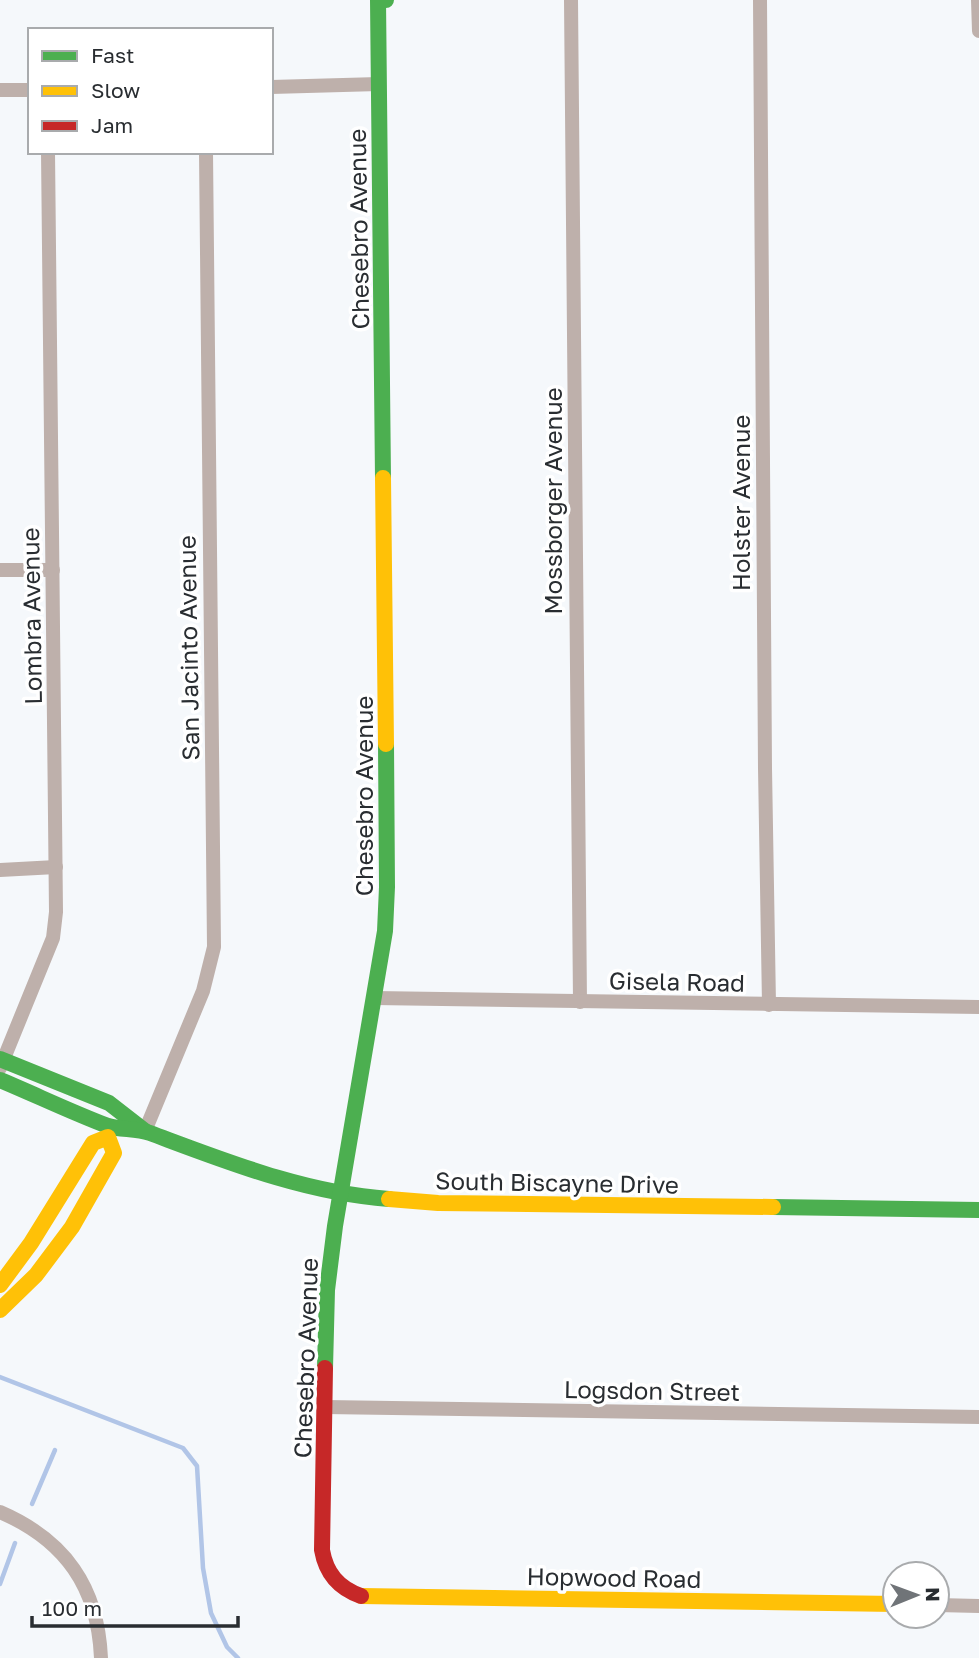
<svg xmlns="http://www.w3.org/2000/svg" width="979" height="1658" font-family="'Golos Text',sans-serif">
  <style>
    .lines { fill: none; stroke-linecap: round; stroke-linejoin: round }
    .stream { stroke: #b1c5e7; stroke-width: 4.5 }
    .street { stroke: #beb0ab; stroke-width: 14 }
    .fast { stroke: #4caf50; stroke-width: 16 }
    .slow { stroke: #ffc107; stroke-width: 16 }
    .jam { stroke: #c62828; stroke-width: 16 }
    .labels { text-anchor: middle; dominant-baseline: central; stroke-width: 7; stroke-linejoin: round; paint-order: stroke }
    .street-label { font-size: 24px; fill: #292d31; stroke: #fff }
  </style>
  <rect width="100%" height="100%" fill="#f5f8fb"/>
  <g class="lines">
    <g class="stream">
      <path d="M 0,1377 L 183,1448 L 197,1466 L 203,1568 L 211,1613 L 227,1647 L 238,1658"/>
      <path d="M 32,1504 L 55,1450"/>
      <path d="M 0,1584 L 15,1543"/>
    </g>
    <g class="street">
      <path d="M 571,0 L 580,1002"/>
      <path d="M 760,0 L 765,768 L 769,1005"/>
      <path d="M 978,0 L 979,31"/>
      <path d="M 271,87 L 379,84"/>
      <path d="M 0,90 L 30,90"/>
      <path d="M 0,570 L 53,570"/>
      <path d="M 0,870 L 56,867"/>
      <path d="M 374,998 L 979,1007"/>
      <path d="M 0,1068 L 53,938 L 56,912 L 48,152"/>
      <path d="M 145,1131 L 203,991 L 214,947 L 206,152"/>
      <path d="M 325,1407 L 979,1417"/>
      <path d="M 0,1512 C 65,1540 98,1587 101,1658"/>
      <path d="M 937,1605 L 979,1606"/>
    </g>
    <g class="fast">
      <path d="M 383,478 L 378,0 L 386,0"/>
      <path d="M 0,1059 L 109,1103 L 145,1131"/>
      <path d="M 0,1080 C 36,1095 71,1112 108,1126 C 121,1130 136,1128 150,1133 C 228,1162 305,1193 389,1199"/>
      <path d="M 773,1207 L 979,1210"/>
      <path d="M 325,1368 L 327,1290 L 335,1226 L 385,931 L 387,887 L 386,744"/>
    </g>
    <g class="slow">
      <path d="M 383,478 L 386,744"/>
      <path d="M 389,1199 L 438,1203 L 773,1207"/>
      <path d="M 0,1285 L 31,1243 L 93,1143 L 108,1137 L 114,1153 L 72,1227 L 36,1275 L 0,1310"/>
      <path d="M 361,1596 L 895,1604"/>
    </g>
    <path class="jam" d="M 325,1368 L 322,1550 C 326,1573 338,1588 361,1596"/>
  </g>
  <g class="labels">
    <g class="street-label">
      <text transform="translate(358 229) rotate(-91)">Chesebro Avenue</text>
      <text transform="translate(552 501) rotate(-90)">Mossborger Avenue</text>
      <text transform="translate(740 503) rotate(-90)">Holster Avenue</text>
      <text transform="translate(31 616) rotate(-91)">Lombra Avenue</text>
      <text transform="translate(188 648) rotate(-91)">San Jacinto Avenue</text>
      <text transform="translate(363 796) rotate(-90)">Chesebro Avenue</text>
      <text transform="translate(677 981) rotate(1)">Gisela Road</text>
      <text transform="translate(557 1182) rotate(1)">South Biscayne Drive</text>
      <text transform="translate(305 1358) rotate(-88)">Chesebro Avenue</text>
      <text transform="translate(652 1390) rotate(1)">Logsdon Street</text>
      <text transform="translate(614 1577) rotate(1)">Hopwood Road</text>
    </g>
  </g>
  <rect x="28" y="28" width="245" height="126" fill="#ffffff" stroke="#a9abad" stroke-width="2"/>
  <rect x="42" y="51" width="35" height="10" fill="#4caf50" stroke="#a9abad" stroke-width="2"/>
  <text x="91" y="63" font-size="21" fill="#292d31">Fast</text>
  <rect x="42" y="86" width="35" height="10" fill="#ffc107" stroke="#a9abad" stroke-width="2"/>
  <text x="91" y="98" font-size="21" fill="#292d31">Slow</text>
  <rect x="42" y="121" width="35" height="10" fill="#c62828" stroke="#a9abad" stroke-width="2"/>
  <text x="91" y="133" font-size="21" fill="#292d31">Jam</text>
  <g transform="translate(916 1595) rotate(89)"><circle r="33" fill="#ffffff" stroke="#a9abad" stroke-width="2"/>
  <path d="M0-5L12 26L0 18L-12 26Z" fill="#707478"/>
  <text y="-10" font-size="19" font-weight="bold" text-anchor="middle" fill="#292d31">N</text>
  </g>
  <path d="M32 1616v10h206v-10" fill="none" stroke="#292d31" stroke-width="3.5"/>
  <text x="42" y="1616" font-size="21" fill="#292d31" stroke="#ffffff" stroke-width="5" paint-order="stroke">100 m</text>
</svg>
